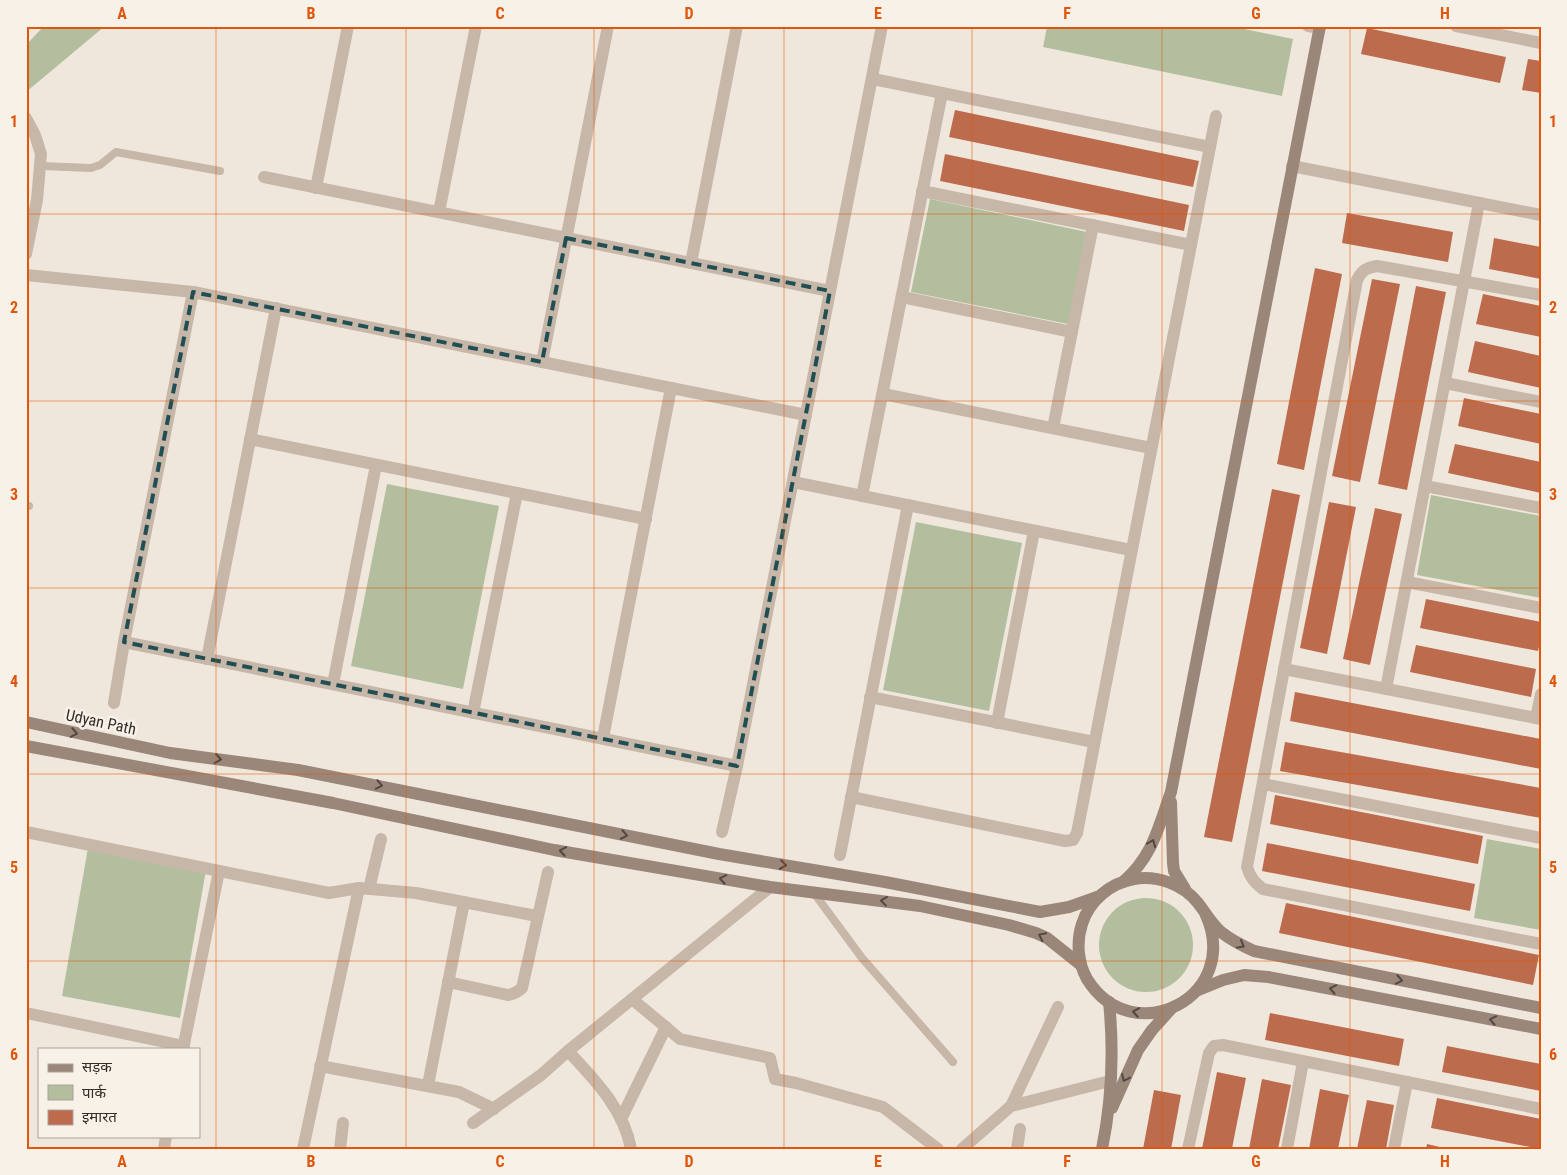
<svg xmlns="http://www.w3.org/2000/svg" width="1567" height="1175" font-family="'Roboto Condensed','Noto Sans Devanagari',sans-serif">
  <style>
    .green { fill: #b2be9d }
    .building { fill: #bd6b4d }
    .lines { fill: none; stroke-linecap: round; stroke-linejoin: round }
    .lane { stroke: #c7b7a9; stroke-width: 8 }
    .street { stroke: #c7b7a9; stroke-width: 12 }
    .secondary { stroke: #9a877a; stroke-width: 12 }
    .oneway { stroke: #534741 }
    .marked { fill: none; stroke: #214e53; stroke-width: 4; stroke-dasharray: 10 6; stroke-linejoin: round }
    .grid { fill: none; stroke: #df570d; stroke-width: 1; stroke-opacity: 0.55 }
    .labels { text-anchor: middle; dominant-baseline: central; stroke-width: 5; stroke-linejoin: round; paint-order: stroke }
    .street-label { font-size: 16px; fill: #352c28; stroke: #f8f1e8 }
    .neatline { fill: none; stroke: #df570d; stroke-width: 2 }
    .grid-label { font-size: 16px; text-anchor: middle; font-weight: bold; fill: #df570d }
  </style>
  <rect width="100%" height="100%" fill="#f0e7dc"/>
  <g class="green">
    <path d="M 44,26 L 105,26 L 26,92 L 26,45 Z"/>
    <path d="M 1045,26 L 1230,26 L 1293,39 L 1282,96 L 1043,47 L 1047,27 Z"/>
    <path d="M 930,199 L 1087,232 L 1068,324 L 911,292 Z"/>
    <path d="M 387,484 L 499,506 L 463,689 L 351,666 Z"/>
    <path d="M 1431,495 L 1541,516 L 1541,598 L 1417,575 Z"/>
    <path d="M 916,522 L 1022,543 L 989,711 L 883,690 Z"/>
    <path d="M 1487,839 L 1541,849 L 1541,930 L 1474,918 Z"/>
    <path d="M 88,848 L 206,870 L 180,1018 L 62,996 Z"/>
    <circle cx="1146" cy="945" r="47"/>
  </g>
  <g class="building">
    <path d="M 1367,28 L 1506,57 L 1500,83 L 1361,54 Z"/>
    <path d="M 1528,59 L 1541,61 L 1541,93 L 1522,90 Z"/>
    <path d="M 955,110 L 1199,161 L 1193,187 L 949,137 Z"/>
    <path d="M 945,154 L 1189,205 L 1184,231 L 940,181 Z"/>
    <path d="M 1347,213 L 1453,232 L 1448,262 L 1342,243 Z"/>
    <path d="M 1494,238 L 1541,247 L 1541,279 L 1489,269 Z"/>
    <path d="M 1315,268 L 1342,274 L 1304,470 L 1277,464 Z"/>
    <path d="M 1372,279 L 1400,284 L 1360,482 L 1332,476 Z"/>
    <path d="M 1416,286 L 1446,292 L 1407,490 L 1378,484 Z"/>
    <path d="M 1483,294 L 1541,306 L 1541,337 L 1476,324 Z"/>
    <path d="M 1475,341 L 1541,356 L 1541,388 L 1468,372 Z"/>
    <path d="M 1464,398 L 1541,414 L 1541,444 L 1458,426 Z"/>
    <path d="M 1455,444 L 1541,462 L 1541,493 L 1448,473 Z"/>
    <path d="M 1272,489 L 1300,495 L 1232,842 L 1204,837 Z"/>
    <path d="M 1329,502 L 1356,507 L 1327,654 L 1300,648 Z"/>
    <path d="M 1375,508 L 1402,514 L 1370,665 L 1343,659 Z"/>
    <path d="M 1426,599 L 1541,622 L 1541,638 L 1538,651 L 1420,628 Z"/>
    <path d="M 1416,645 L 1536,669 L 1531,697 L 1410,672 Z"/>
    <path d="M 1295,692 L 1541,739 L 1541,769 L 1290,721 Z"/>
    <path d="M 1285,742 L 1541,788 L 1541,818 L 1280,771 Z"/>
    <path d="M 1275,795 L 1483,836 L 1478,864 L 1270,824 Z"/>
    <path d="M 1267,843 L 1475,884 L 1470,911 L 1262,871 Z"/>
    <path d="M 1286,903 L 1539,955 L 1533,985 L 1279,933 Z"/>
    <path d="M 1270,1013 L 1404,1039 L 1399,1066 L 1265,1040 Z"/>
    <path d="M 1447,1046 L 1541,1064 L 1541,1091 L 1442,1072 Z"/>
    <path d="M 1217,1072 L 1246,1078 L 1234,1138 L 1232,1149 L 1202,1149 Z"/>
    <path d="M 1262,1079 L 1291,1085 L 1278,1149 L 1249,1149 Z"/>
    <path d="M 1320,1089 L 1349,1095 L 1338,1149 L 1309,1149 Z"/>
    <path d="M 1154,1090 L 1181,1095 L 1171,1149 L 1143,1149 Z"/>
    <path d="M 1437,1098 L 1541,1119 L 1541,1149 L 1431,1128 Z"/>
    <path d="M 1367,1100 L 1394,1105 L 1386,1149 L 1357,1149 Z"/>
    <path d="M 1427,1144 L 1444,1148 L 1444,1149 L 1426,1149 Z"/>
  </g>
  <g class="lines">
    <g class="lane">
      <path d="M 41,166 L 91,168 L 100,165 L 116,152 L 220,171"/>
      <path d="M 26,506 L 29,506"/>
      <path d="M 814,893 L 862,958 L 953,1062"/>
    </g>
    <g class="street">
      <path d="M 1308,26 L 1320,28"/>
      <path d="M 1456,26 L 1541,43"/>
      <path d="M 873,79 L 1210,147"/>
      <path d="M 26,118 L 35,135 L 41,154 L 37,200 L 26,254"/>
      <path d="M 1292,166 L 1541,215"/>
      <path d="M 264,177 L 830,291"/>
      <path d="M 316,188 L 348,26"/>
      <path d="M 922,191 L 1191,245"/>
      <path d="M 439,212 L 476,26"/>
      <path d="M 691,263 L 737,26"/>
      <path d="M 26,275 L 193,292 L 806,415"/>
      <path d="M 1541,295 L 1377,266 C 1366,268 1362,270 1357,280 L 1247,867 C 1250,877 1254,882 1263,889 L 1541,944"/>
      <path d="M 902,297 L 1072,332"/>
      <path d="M 542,362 L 608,26"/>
      <path d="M 1445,383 L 1541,402"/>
      <path d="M 883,394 L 1151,448"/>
      <path d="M 1053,428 L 1093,225"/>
      <path d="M 250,439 L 646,519"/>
      <path d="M 793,482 L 1131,550"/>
      <path d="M 1425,486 L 1541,508"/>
      <path d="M 862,496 L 942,93"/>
      <path d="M 1407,582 L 1541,608"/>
      <path d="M 124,642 L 737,766"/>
      <path d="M 207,659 L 276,308"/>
      <path d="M 1284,669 L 1541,719"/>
      <path d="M 333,684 L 376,465"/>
      <path d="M 1386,689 L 1479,203"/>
      <path d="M 870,697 L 1094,742"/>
      <path d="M 114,703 L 124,642 L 193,292"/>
      <path d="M 473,713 L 517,493"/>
      <path d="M 1536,718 L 1541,694"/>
      <path d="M 997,723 L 1034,531"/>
      <path d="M 603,738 L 671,388"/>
      <path d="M 1263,784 L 1541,838"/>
      <path d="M 851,797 L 1065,841 L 1073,840 L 1077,833 L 1216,116"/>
      <path d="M 26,832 L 329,893 L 359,888"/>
      <path d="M 722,832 L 737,766 L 882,26"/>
      <path d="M 840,855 L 908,505"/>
      <path d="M 369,889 L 381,839"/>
      <path d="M 448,982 L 508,995 C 514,994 518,992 522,988 L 548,872"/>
      <path d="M 632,999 L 680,1039 L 770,1058 L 775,1079 L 796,1083 L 883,1107 L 938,1149"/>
      <path d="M 26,1013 L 184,1046"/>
      <path d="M 183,1049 L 219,871"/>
      <path d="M 568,1051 C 594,1079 624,1109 631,1149"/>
      <path d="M 320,1066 L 459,1092 L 494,1109"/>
      <path d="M 428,1085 L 464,902"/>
      <path d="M 1011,1106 L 1058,1007"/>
      <path d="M 621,1119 L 666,1027"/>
      <path d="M 473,1123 L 541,1075 L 568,1051 L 770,887"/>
      <path d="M 164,1149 L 166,1136"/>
      <path d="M 303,1149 L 359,888 L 416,893 L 537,916"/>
      <path d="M 340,1149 L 343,1123"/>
      <path d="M 962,1149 L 1011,1106 L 1110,1081"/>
      <path d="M 1017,1149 L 1020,1129"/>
      <path d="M 1188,1149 L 1209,1053 L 1214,1046 L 1223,1045 L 1541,1109"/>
      <path d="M 1287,1149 L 1303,1062"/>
      <path d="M 1394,1149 L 1407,1082"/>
    </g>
    <g class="secondary">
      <path d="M 26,722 L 170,753 L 298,770 L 719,854 L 885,882 L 1040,912 L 1069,907 L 1100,896"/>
      <path d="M 26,746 L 333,803 L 554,850 L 770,887 L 920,906 L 1009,925 L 1036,933 L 1047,938 L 1081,965"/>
      <path d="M 1171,802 L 1173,863 L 1174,871 L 1185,889"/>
      <path d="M 1123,882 C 1153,856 1158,828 1171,792 L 1320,26"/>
      <path d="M 1205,913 C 1244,996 1133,1053 1087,979 C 1078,963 1076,942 1082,924 C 1089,901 1110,883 1134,879 C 1157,875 1183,884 1198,903 C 1205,912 1212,924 1221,932 C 1231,940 1243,946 1254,951 L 1541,1008"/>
      <path d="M 1196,991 L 1223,980 L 1244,975 L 1268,977 L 1541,1029"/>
      <path d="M 1112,1108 L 1138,1050 L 1152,1030 L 1171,1009"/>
      <path d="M 1102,1149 C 1112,1100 1114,1051 1109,1002"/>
    </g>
  </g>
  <defs><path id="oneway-chevron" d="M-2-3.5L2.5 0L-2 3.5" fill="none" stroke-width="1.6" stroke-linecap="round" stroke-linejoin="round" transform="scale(1.25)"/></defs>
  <g class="oneway">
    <use href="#oneway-chevron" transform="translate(74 733) rotate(11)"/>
    <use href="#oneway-chevron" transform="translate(218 759) rotate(8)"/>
    <use href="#oneway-chevron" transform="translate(379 785) rotate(11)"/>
    <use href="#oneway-chevron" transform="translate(624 835) rotate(11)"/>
    <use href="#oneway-chevron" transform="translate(1152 843) rotate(-68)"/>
    <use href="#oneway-chevron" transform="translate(563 851) rotate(-170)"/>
    <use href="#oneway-chevron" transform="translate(783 865) rotate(9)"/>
    <use href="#oneway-chevron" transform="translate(723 879) rotate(-170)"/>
    <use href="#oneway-chevron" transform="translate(884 901) rotate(-173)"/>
    <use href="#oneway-chevron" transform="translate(1042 936) rotate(-154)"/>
    <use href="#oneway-chevron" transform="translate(1241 945) rotate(29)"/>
    <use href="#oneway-chevron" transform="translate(1399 980) rotate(11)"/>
    <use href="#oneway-chevron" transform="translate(1333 989) rotate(-169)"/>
    <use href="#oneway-chevron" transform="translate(1136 1012) rotate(-171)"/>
    <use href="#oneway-chevron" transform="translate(1493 1020) rotate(-169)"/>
    <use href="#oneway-chevron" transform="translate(1125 1078) rotate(115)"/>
  </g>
  <path class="marked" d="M 566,238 L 830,291 L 737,766 L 124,642 L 193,292 L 542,362 Z"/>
  <path class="grid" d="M 216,26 L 216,1149M 406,26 L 406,1149M 594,26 L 594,1149M 784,26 L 784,1149M 972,26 L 972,1149M 1162,26 L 1162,1149M 1350,26 L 1350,1149M 26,214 L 1541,214M 26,401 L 1541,401M 26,588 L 1541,588M 26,774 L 1541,774M 26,961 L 1541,961"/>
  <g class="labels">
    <g class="street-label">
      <text transform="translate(101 722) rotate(12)">Udyan Path</text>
    </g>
  </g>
  <rect width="1567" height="1175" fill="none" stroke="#f8f1e8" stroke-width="55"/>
  <rect x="38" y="1048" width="162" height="90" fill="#f8f1e8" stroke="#aaa29b"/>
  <rect x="48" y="1064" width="25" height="8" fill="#9a877a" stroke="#aaa29b"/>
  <text x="82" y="1072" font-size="15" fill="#352c28">सड़क</text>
  <rect x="48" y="1085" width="25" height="15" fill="#b2be9d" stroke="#aaa29b"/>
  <text x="82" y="1098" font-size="15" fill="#352c28">पार्क</text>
  <rect x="48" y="1110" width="25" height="15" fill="#bd6b4d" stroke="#aaa29b"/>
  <text x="82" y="1122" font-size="15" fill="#352c28">इमारत</text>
  <rect x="28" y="28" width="1512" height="1120" class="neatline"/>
  <g class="grid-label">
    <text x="122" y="19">A</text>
    <text x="311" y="19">B</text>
    <text x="500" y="19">C</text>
    <text x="689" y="19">D</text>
    <text x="878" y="19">E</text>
    <text x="1067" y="19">F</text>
    <text x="1256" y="19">G</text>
    <text x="1445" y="19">H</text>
    <text x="14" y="127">1</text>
    <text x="1553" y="127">1</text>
    <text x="14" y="313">2</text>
    <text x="1553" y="313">2</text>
    <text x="14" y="500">3</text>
    <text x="1553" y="500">3</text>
    <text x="14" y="687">4</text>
    <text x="1553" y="687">4</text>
    <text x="14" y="873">5</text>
    <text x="1553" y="873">5</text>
    <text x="14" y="1060">6</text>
    <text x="1553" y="1060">6</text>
    <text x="122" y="1167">A</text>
    <text x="311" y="1167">B</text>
    <text x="500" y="1167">C</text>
    <text x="689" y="1167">D</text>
    <text x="878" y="1167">E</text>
    <text x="1067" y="1167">F</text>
    <text x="1256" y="1167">G</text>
    <text x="1445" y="1167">H</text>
  </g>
</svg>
